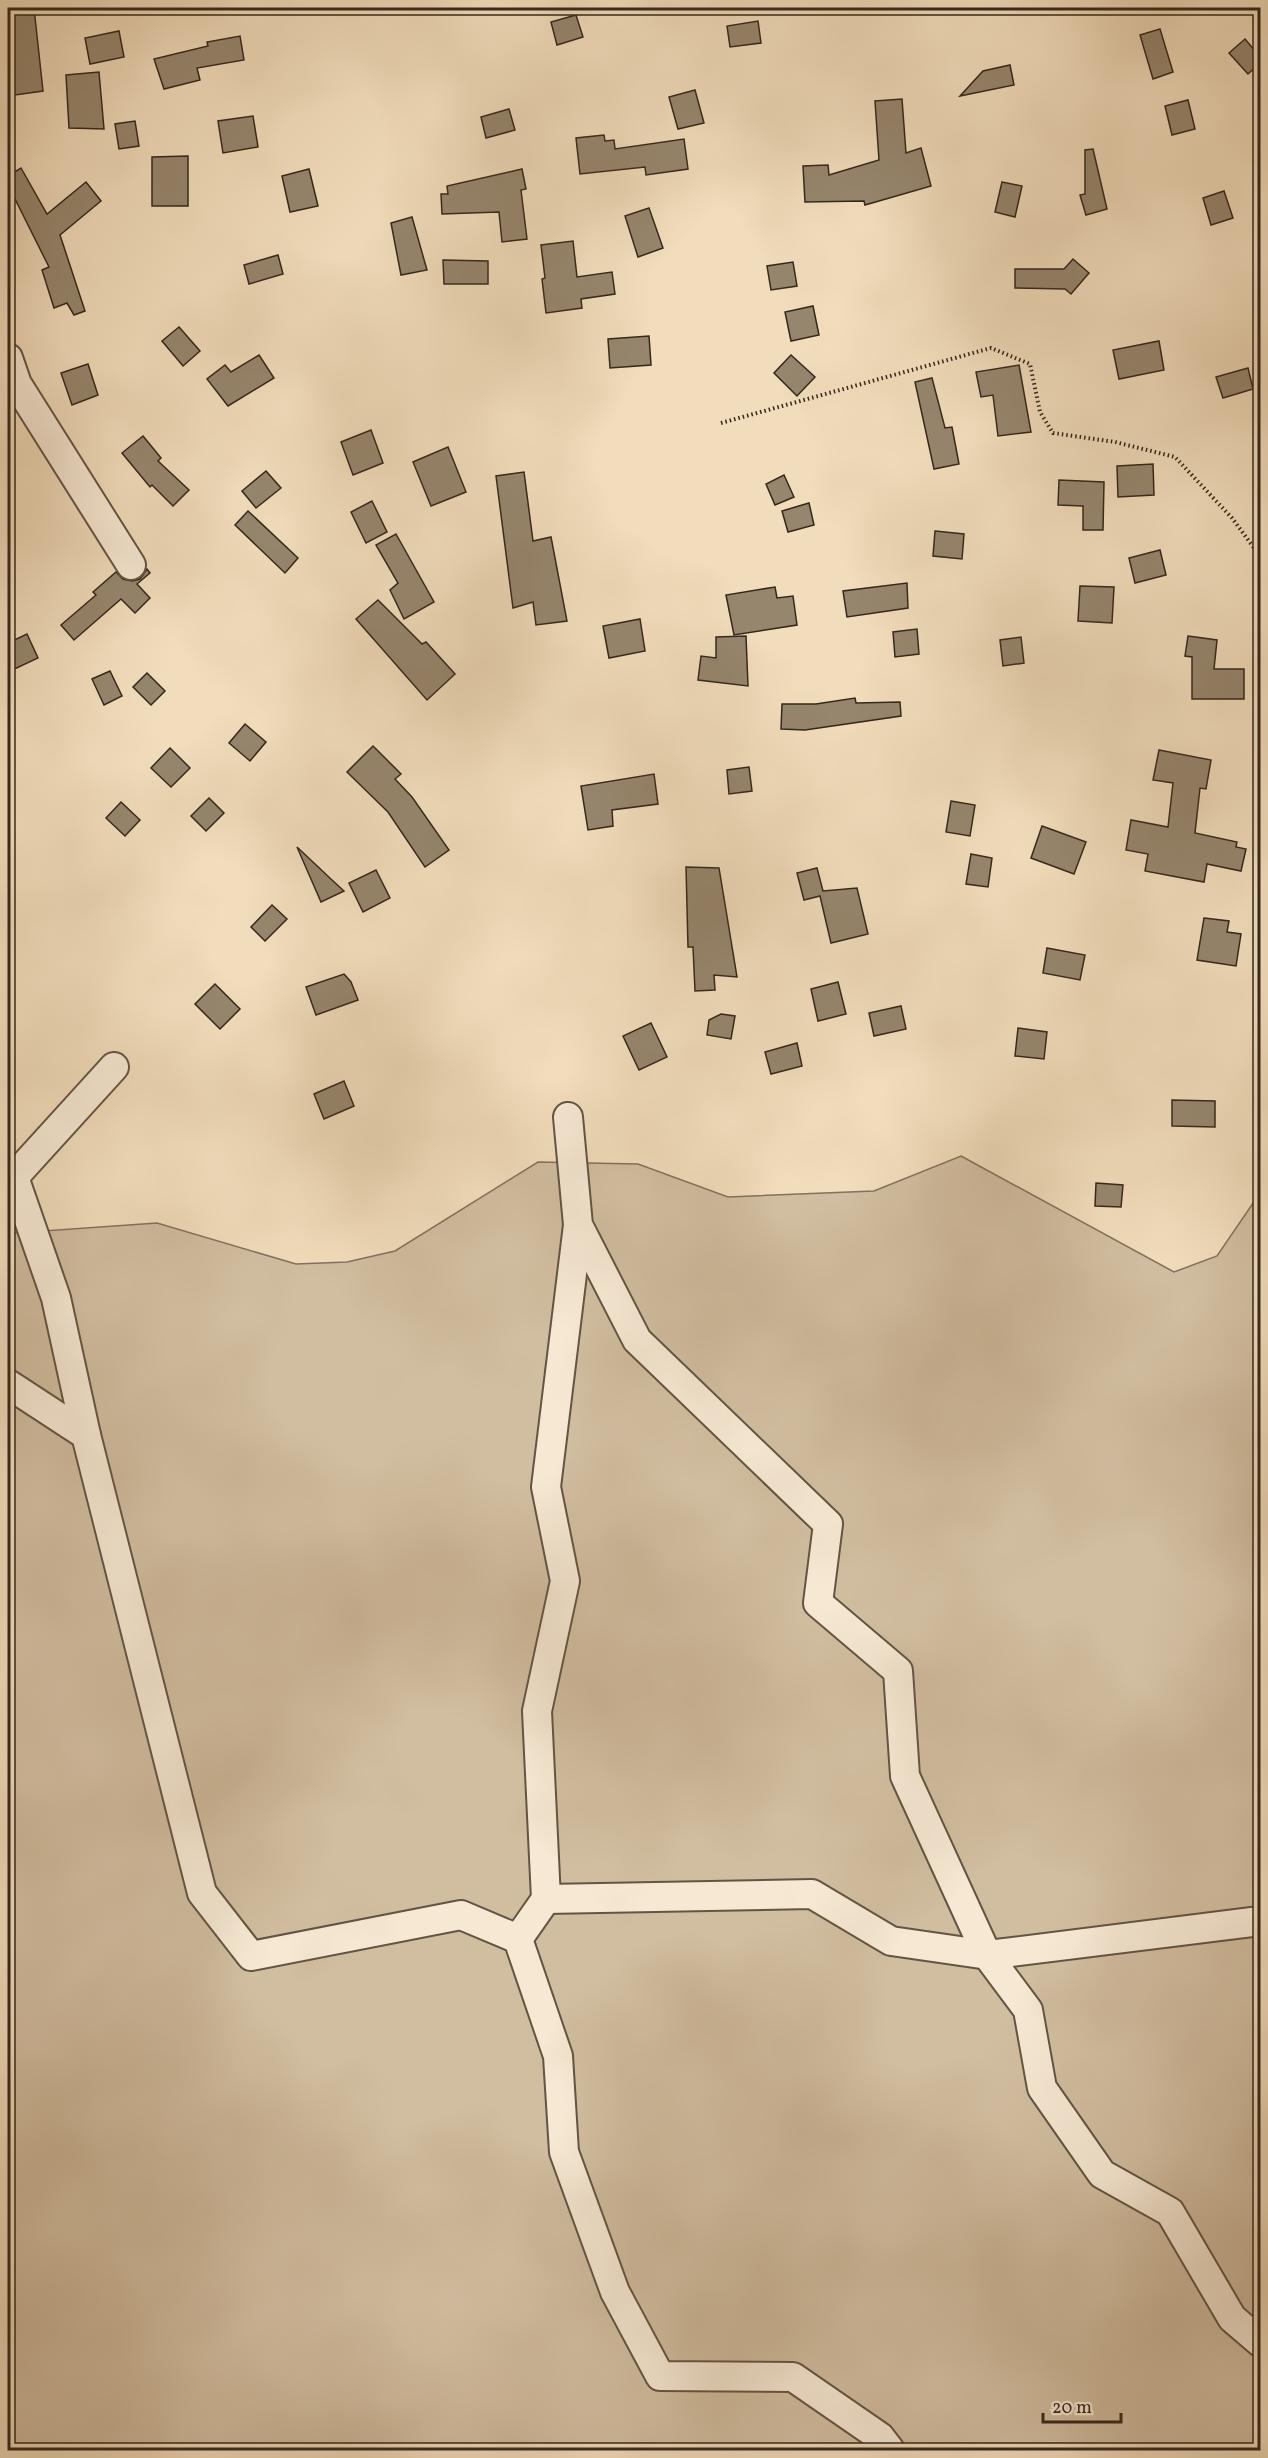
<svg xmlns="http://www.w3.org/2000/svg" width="1268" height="2458" font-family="Vollkorn,serif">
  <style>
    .green { fill: #d1bda0; stroke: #82725e; stroke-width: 1.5 }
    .building { fill: #96866e; stroke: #34281b; stroke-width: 1.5 }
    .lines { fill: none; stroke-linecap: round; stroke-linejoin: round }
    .minor-casing { stroke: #635543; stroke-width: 32 }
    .path { stroke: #34281b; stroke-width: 4; stroke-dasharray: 1.5 3; stroke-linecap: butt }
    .minor { stroke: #f6e8d3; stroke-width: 28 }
  </style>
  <rect width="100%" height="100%" fill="#f1dcbb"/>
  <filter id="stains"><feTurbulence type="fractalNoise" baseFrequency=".00333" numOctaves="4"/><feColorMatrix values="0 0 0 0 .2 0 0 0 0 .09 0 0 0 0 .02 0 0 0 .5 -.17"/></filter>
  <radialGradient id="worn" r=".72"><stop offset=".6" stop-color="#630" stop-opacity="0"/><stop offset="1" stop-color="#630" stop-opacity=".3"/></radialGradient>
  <path class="green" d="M 961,1156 L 1174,1272 L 1217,1256 L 1260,1193 L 1260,2450 L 8,2450 L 8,1221 L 15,1233 L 157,1223 L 296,1264 L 347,1262 L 395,1251 L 538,1162 L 638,1164 L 728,1197 L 874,1191 Z"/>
  <g class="building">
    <path d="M 8,8 L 34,8 L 43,91 L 8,96 Z"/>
    <path d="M 576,15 L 583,37 L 557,45 L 551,22 Z"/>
    <path d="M 758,21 L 761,43 L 730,47 L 727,26 Z"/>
    <path d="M 1160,29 L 1173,72 L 1153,79 L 1140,35 Z"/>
    <path d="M 119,31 L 124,57 L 90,64 L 85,38 Z"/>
    <path d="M 240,36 L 244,60 L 197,68 L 200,80 L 164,89 L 154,59 L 208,46 L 207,42 Z"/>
    <path d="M 1245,39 L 1260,57 L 1260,63 L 1248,74 L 1229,53 Z"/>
    <path d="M 1010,65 L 1014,85 L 960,96 L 983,71 Z"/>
    <path d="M 99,72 L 104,129 L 69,128 L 66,75 Z"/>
    <path d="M 695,90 L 704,123 L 678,129 L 669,97 Z"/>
    <path d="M 902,99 L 906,153 L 921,148 L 931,186 L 865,205 L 864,201 L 805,202 L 803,166 L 828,165 L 829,175 L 879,160 L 875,101 Z"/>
    <path d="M 1188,100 L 1195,129 L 1172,135 L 1165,106 Z"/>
    <path d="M 509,109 L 515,130 L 486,138 L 481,117 Z"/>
    <path d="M 253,116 L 258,147 L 223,153 L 218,121 Z"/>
    <path d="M 135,121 L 139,146 L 119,149 L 115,124 Z"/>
    <path d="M 604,135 L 605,141 L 614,140 L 615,149 L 684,139 L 688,169 L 646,175 L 645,167 L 580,174 L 576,138 Z"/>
    <path d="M 1093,149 L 1107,209 L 1086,215 L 1080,195 L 1085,194 L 1085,150 Z"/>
    <path d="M 188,156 L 188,206 L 152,206 L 152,157 Z"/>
    <path d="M 21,168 L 47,214 L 86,182 L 101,201 L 60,235 L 85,311 L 74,315 L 67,303 L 54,308 L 42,270 L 49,267 L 15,199 L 8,203 L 8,176 Z"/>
    <path d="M 309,169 L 318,206 L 290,212 L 282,176 Z"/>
    <path d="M 522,169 L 526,189 L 521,190 L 527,239 L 502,242 L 499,212 L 442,214 L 441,194 L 448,194 L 447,186 Z"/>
    <path d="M 1002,182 L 1022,186 L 1015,217 L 995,212 Z"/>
    <path d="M 1224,191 L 1233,218 L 1211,225 L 1203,198 Z"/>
    <path d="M 649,208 L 663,248 L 638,257 L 625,216 Z"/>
    <path d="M 412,217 L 427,270 L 401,275 L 391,223 Z"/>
    <path d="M 573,241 L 577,277 L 612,272 L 615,294 L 581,299 L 582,308 L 546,313 L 542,279 L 545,278 L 541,245 Z"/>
    <path d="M 278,255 L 283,274 L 249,284 L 244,265 Z"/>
    <path d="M 1073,259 L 1089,273 L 1071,294 L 1065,289 L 1015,288 L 1015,269 L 1064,269 Z"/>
    <path d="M 443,260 L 488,261 L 488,284 L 444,284 Z"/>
    <path d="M 793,262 L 797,286 L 771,290 L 767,266 Z"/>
    <path d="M 813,306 L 819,335 L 791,341 L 785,312 Z"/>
    <path d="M 179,327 L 200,351 L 183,366 L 162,341 Z"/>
    <path d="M 649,336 L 651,365 L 610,368 L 608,339 Z"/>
    <path d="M 1159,341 L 1164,370 L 1119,379 L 1113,350 Z"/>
    <path d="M 259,355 L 274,378 L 228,406 L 207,379 L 225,365 L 231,372 Z"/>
    <path d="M 791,355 L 815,377 L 797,396 L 774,373 Z"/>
    <path d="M 88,364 L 98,395 L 72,405 L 61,373 Z"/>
    <path d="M 1019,365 L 1031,432 L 998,436 L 993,395 L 981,397 L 976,372 Z"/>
    <path d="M 1248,368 L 1253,389 L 1223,398 L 1216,377 Z"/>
    <path d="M 932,378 L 945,428 L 952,427 L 959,464 L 934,469 L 915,382 Z"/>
    <path d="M 371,430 L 383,463 L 353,475 L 341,442 Z"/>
    <path d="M 143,436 L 161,458 L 158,461 L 189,490 L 173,506 L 152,485 L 150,487 L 122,453 Z"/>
    <path d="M 448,447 L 466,492 L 431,506 L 413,462 Z"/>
    <path d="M 1153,464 L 1154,495 L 1118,497 L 1117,466 Z"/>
    <path d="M 266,471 L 281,488 L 256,508 L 242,491 Z"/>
    <path d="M 524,472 L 533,541 L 551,537 L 567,621 L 536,625 L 533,602 L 513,608 L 496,476 Z"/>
    <path d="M 784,475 L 794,497 L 775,505 L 766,484 Z"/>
    <path d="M 1059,480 L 1104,482 L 1103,530 L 1083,530 L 1083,506 L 1058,505 Z"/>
    <path d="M 372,501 L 387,532 L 366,543 L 351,512 Z"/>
    <path d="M 809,503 L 814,525 L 788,532 L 782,511 Z"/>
    <path d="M 248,511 L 298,558 L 285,573 L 235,525 Z"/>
    <path d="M 935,531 L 964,534 L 962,559 L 933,556 Z"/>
    <path d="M 396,534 L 434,602 L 404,619 L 390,590 L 398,583 L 376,545 Z"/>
    <path d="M 1160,550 L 1166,575 L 1135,583 L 1129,558 Z"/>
    <path d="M 147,569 L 150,573 L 137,584 L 150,598 L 135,613 L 121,599 L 74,640 L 61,625 L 96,595 L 93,592 L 116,572 L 123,579 L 132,581 L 140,579 Z"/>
    <path d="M 907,583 L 908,608 L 847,617 L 843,591 Z"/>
    <path d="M 1080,586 L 1114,587 L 1112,623 L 1078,621 Z"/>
    <path d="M 775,587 L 777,598 L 793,596 L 797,625 L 734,635 L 726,595 Z"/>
    <path d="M 378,600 L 422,644 L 426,642 L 455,674 L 427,700 L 356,619 Z"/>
    <path d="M 640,619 L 645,651 L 609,658 L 603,626 Z"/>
    <path d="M 917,629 L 919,654 L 895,657 L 893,632 Z"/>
    <path d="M 27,634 L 38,658 L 8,672 L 8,643 Z"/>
    <path d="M 746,636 L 748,686 L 698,680 L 701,656 L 716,658 L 716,637 Z"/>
    <path d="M 1188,636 L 1217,640 L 1214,669 L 1244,669 L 1244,699 L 1192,699 L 1192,657 L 1185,656 Z"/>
    <path d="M 1021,637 L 1024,663 L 1003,666 L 1000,640 Z"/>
    <path d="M 110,671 L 122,696 L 104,705 L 92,679 Z"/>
    <path d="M 147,673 L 165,691 L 151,705 L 133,687 Z"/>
    <path d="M 855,698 L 856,703 L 900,702 L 901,716 L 805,730 L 781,729 L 782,704 L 816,704 Z"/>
    <path d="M 245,724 L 266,742 L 250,761 L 229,743 Z"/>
    <path d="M 373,746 L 401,774 L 395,779 L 412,797 L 449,850 L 425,867 L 388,812 L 347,772 Z"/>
    <path d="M 170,748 L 190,768 L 171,787 L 151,768 Z"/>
    <path d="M 1159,750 L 1211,760 L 1206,789 L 1200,788 L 1195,833 L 1237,842 L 1236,847 L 1246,849 L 1241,871 L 1207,864 L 1204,882 L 1145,871 L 1148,854 L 1126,850 L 1131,820 L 1168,827 L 1173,783 L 1153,780 Z"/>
    <path d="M 749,767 L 752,791 L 729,794 L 727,770 Z"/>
    <path d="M 654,774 L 658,804 L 612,810 L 613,826 L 588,830 L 581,786 Z"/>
    <path d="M 209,798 L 224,813 L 206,831 L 191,816 Z"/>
    <path d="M 951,801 L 975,805 L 970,836 L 946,832 Z"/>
    <path d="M 121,802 L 140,820 L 125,836 L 106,818 Z"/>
    <path d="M 1042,826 L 1086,842 L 1074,874 L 1031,858 Z"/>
    <path d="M 297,847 L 332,880 L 344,891 L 321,902 Z"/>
    <path d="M 971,854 L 992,858 L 988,887 L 966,884 Z"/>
    <path d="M 686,867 L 719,868 L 737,977 L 714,975 L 715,990 L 695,991 L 693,947 L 688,947 Z"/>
    <path d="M 817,868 L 823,891 L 857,888 L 868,934 L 831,943 L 820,896 L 804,900 L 797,873 Z"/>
    <path d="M 376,870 L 390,898 L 363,912 L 349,883 Z"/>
    <path d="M 272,905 L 287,919 L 265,941 L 251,927 Z"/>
    <path d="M 1204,918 L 1229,921 L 1227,932 L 1241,934 L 1236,966 L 1197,960 Z"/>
    <path d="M 1047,948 L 1085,955 L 1080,980 L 1043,973 Z"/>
    <path d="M 344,974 L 351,982 L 358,1000 L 316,1015 L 306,987 Z"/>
    <path d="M 838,982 L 846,1014 L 818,1021 L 811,989 Z"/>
    <path d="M 215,984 L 240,1009 L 220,1029 L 195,1004 Z"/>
    <path d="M 901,1006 L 906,1029 L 874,1036 L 869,1013 Z"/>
    <path d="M 721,1014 L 735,1016 L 731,1039 L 707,1035 L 709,1020 Z"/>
    <path d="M 651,1023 L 667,1057 L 639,1070 L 623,1036 Z"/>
    <path d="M 1018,1028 L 1047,1032 L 1044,1059 L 1015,1056 Z"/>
    <path d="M 797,1043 L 802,1066 L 771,1074 L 765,1052 Z"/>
    <path d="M 344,1081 L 354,1106 L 324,1119 L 314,1094 Z"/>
    <path d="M 1172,1100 L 1215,1101 L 1215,1127 L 1172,1126 Z"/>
    <path d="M 1096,1183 L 1123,1185 L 1121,1207 L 1095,1206 Z"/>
  </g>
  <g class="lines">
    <g class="minor-casing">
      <g id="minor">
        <path d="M 8,358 L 17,384 L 131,565"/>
        <path d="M 568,1117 L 578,1225 L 637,1340 L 828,1524 L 818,1603 L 898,1671 L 905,1776 L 987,1955 L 1028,2010 L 1042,2088 L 1102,2174 L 1170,2212 L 1232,2318 L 1260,2342"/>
        <path d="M 8,1384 L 86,1435 L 202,1893 L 251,1956 L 461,1915 L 518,1939 L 558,2056 L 564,2152 L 615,2292 L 660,2376 L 793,2377 L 880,2437 L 890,2450"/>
        <path d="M 86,1435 L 56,1298 L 14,1177 L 114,1067"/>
        <path d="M 546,1899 L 812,1894 L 891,1941 L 988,1955 L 1260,1921"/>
        <path d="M 518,1939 L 546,1899 L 537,1711 L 565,1581 L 546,1487 L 578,1225"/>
      </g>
    </g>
    <path class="path" d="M 721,423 L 991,348 L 1030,364 L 1040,412 L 1053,433 L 1115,442 L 1175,457 L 1232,518 L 1260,556"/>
    <use href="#minor" class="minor"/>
  </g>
  <rect width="1268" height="2458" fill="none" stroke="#f1dcbb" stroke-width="30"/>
  <rect x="9" y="9" width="1250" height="2440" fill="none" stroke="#34281b" stroke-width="3"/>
  <rect x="15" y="15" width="1238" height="2428" fill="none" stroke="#34281b" stroke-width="1.5"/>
  <path d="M1043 2413v9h78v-9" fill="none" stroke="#34281b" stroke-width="3"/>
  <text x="1052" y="2413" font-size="18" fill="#34281b" stroke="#f6e8d3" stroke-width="4.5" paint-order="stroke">20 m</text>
  <rect width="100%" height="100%" filter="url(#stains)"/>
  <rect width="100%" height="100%" fill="url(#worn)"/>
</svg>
